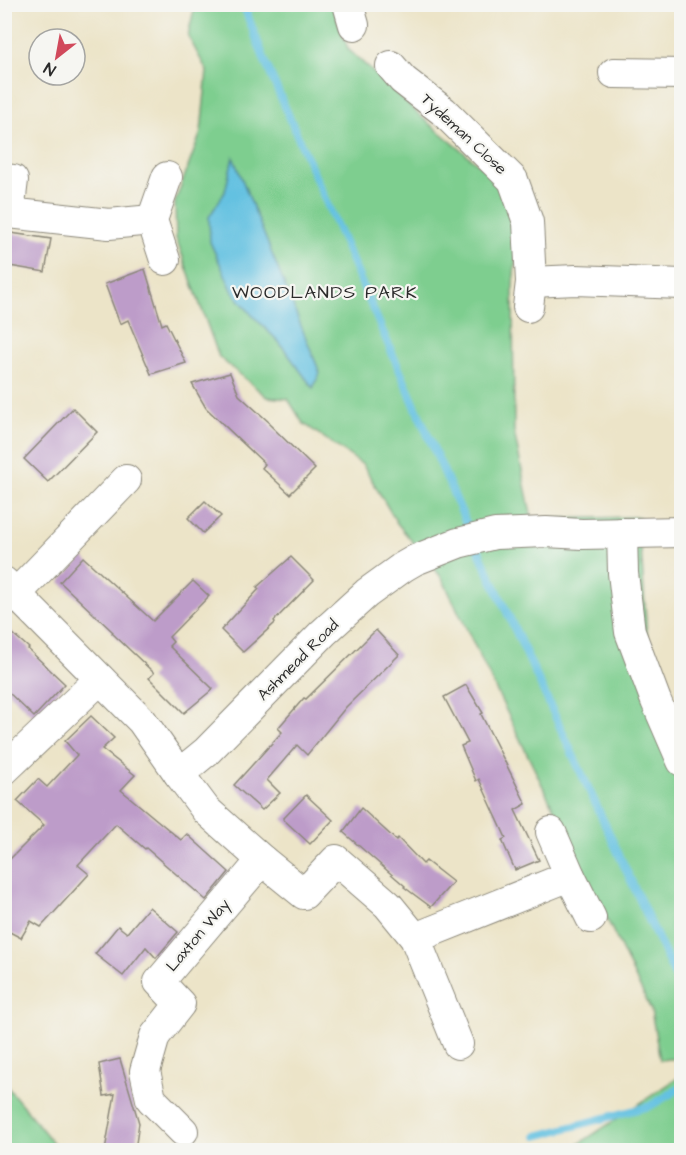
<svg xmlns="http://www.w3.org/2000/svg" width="686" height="1155" font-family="'Architects Daughter',sans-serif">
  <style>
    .green { fill: #7ece8f; stroke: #547c5d; stroke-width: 1.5 }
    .water { fill: #63c1e1; stroke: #477686; stroke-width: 1.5 }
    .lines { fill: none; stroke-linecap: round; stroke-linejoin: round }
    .stream { stroke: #63c1e1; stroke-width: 8 }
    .building { fill: #bd9cc9 }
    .minor-casing { stroke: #8c887a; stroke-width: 32 }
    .minor { stroke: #fff; stroke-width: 30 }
    .labels { text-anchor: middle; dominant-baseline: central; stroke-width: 4.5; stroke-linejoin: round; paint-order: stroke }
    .street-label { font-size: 16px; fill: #2b2b2b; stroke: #f6f6f2 }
    .neighbourhood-label { font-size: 18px; letter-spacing: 1.5px; fill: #2b2b2b; stroke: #f6f6f2 }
  </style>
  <rect width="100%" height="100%" fill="#f6f6f2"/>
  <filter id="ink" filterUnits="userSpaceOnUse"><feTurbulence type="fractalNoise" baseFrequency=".0167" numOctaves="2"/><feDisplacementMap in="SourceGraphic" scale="12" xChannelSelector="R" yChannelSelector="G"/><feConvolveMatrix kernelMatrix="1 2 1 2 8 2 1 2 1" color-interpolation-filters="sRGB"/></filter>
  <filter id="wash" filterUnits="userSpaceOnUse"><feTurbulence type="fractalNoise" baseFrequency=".008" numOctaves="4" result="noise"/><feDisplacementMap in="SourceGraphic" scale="24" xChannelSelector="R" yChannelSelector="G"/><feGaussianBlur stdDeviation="1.35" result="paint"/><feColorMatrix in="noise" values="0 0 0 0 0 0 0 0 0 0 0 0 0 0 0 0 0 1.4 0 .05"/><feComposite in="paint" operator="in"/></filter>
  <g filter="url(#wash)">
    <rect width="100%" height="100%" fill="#ece4c8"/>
    <g class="green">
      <path d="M 195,5 L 332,5 L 348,49 L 425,120 L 490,174 L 520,220 L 513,284 L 514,432 L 532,519 L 639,517 L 647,637 L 681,725 L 681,1058 L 660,1060 L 651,1010 L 442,578 L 397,523 L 363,465 L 303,423 L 288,399 L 267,397 L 219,357 L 176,238 L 175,202 L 201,132 L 207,71 L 188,36 Z"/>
      <path d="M 681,1076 L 681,1150 L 570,1150 Z"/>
      <path d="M 4,1084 L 5,1084 L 59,1150 L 5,1150 Z"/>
    </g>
    <path class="water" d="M 233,157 L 320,373 L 313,388 L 279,342 L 251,314 L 233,292 L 210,242 L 209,217 L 225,192 Z"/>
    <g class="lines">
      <g class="stream">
        <path d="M 243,4 L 267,66 L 471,534"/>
        <path d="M 476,545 L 682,991"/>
        <path d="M 537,1136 L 650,1106 L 682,1087"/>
      </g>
    </g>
    <g id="blocks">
      <g class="building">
        <path d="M 4,232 L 51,239 L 45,272 L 4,265 Z"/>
        <path d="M 145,269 L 162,325 L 166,323 L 186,363 L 151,374 L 128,320 L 120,324 L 105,284 Z"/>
        <path d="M 230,373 L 239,395 L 270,423 L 269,424 L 315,469 L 290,494 L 262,468 L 265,464 L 206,408 L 192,384 Z"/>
        <path d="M 73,408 L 97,432 L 48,482 L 24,459 Z"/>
        <path d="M 205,501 L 221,516 L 203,533 L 188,518 Z"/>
        <path d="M 83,557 L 153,621 L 193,581 L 209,596 L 169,637 L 173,642 L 169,646 L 213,689 L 184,713 L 149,678 L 154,673 L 112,633 L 113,632 L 60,582 Z"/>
        <path d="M 291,557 L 314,580 L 274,621 L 275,623 L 243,652 L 221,630 L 259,589 L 257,587 Z"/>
        <path d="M 4,626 L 29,648 L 28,649 L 65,684 L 34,717 L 4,688 Z"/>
        <path d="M 376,630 L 399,655 L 346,707 L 307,755 L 297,745 L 267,780 L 280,793 L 262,810 L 234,785 L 282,732 L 278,728 L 304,698 L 306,699 Z"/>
        <path d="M 466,685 L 483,713 L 481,714 L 526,804 L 515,810 L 539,860 L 515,870 L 502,840 L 506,838 L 479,779 L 476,781 L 461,746 L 468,743 L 444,697 Z"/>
        <path d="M 91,716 L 114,738 L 102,749 L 135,775 L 121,790 L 181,840 L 187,834 L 229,872 L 206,900 L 146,848 L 145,849 L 116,824 L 78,865 L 89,874 L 41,927 L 31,921 L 21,938 L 4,929 L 4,865 L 44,825 L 17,801 L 38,779 L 47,787 L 77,755 L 65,741 Z"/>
        <path d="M 306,795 L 333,820 L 310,844 L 283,819 Z"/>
        <path d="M 361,808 L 396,840 L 398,838 L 423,864 L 426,861 L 453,882 L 431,907 L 404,887 L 405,886 L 343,832 Z"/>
        <path d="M 149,907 L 178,932 L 156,958 L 146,947 L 123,976 L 95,954 L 118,926 L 127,933 Z"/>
        <path d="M 120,1059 L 139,1123 L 135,1150 L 105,1150 L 115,1094 L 104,1096 L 99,1064 Z"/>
      </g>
    </g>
  </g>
  <g filter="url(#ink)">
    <use href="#blocks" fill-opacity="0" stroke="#8c887a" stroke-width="1.5"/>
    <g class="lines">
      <g class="minor-casing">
        <g id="minor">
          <path d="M 348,4 L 354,25"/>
          <path d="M 391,66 L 403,80 L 443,111 L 513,180 L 528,222 L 531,282 L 528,307"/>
          <path d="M 614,73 L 682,74"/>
          <path d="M 4,179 L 13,180 L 9,213 L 109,224 L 152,220"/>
          <path d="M 165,260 L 152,220 L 167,177"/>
          <path d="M 531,282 L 576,280 L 682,284"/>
          <path d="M 622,533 L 623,573 L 630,632 L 656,701 L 682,761"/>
          <path d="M 4,582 L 142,721 L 179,774 L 206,810 L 262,860 L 304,894 L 336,860 L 388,905 L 415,938 L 458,1044"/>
          <path d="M 17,593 L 126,480"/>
          <path d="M 4,770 L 100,679"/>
          <path d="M 179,774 L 207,751 L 323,633 L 367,593 L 403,567 L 415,560 L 458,543 L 495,534 L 546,532 L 582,534 L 682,532"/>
          <path d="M 551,832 L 570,876 L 591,918"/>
          <path d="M 415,938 L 570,876"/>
          <path d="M 183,1131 L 151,1099 L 145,1071 L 155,1036 L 180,1004 L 159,982 L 262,860"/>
        </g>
      </g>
      <use href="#minor" class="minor"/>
    </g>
  </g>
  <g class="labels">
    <g class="street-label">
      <text transform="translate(464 134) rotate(43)">Tydeman Close</text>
      <text transform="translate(298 660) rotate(-45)">Ashmead Road</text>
      <text transform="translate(198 935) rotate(-50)">Laxton Way</text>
    </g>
    <g class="neighbourhood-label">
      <text x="325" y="292">WOODLANDS PARK</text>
    </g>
  </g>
  <rect width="686" height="1155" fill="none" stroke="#f6f6f2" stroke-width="24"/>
  <g transform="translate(57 57) rotate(211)"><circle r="28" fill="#f6f6f2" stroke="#a5a5a2" stroke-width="1.5"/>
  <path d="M0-4.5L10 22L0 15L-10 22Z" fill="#d1495b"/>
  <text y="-9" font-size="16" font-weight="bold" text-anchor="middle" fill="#2b2b2b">N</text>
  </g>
</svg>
